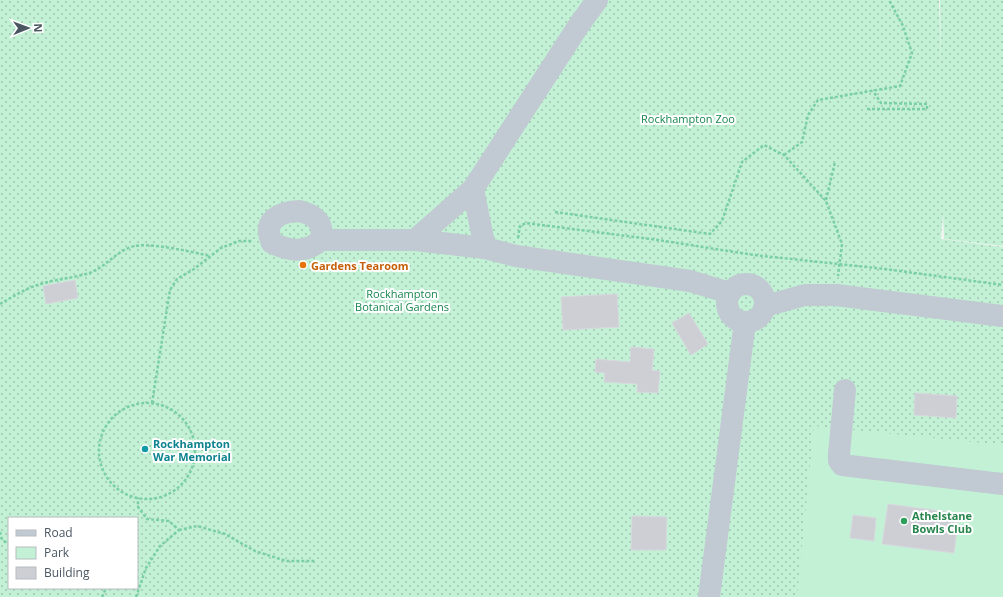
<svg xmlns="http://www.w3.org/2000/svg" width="1003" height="597" font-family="'Open Sans',sans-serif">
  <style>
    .green { fill: url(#green-dots); fill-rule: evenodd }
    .pitch { fill: #c3f1d5 }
    .building { fill: #cdcfd5; stroke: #d7d9de }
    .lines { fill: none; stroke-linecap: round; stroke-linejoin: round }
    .path { stroke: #7ad0a6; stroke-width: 2.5; stroke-dasharray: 3 2; stroke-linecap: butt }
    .minor { stroke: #c1cad2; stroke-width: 22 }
    .food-dot { fill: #e8710a; stroke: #fff; stroke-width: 1.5 }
    .culture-dot { fill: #0f9aa8; stroke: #fff; stroke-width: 1.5 }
    .leisure-dot { fill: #2e9e5b; stroke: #fff; stroke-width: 1.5 }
    .labels { text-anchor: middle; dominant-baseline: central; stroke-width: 4; stroke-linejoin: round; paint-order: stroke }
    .park-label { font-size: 11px; fill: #17864f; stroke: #fff }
    .food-label { font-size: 11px; font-weight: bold; fill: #c56008; stroke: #fff; text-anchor: start }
    .culture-label { font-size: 11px; font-weight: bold; fill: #0d838f; stroke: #fff; text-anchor: start }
    .leisure-label { font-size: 11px; font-weight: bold; fill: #27864d; stroke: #fff; text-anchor: start }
  </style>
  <defs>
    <pattern id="green-dots" width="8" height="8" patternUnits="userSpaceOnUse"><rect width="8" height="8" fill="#c3f1d5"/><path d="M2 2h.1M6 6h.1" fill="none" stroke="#a0c6b0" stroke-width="1.8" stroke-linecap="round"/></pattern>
  </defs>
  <rect width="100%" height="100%" fill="#f5f3f3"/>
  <path class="green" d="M 0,0 L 939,0 L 941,66 L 940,0 L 1003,0 L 1003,246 L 944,239 L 943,214 L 941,239 L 1003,247 L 1003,597 L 0,597 ZM 9,518 L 137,518 L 137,588 L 9,588 Z"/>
  <path class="pitch" d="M 814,426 L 1003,445 L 1003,597 L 797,597 Z"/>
  <g class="building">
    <path d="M 75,280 L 78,298 L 46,304 L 43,286 Z"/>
    <path d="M 617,294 L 619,327 L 563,330 L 561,297 Z"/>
    <path d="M 689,313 L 708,344 L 691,355 L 672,323 Z"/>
    <path d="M 631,347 L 654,349 L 652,370 L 660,371 L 658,393 L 637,392 L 637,384 L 604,382 L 605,373 L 595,372 L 596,359 L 630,362 Z"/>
    <path d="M 915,393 L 957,396 L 956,418 L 914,415 Z"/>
    <path d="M 888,504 L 948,512 L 946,521 L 958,523 L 954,553 L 882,544 Z"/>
    <path d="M 853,515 L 876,518 L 874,541 L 850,538 Z"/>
    <path d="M 632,516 L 667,517 L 666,550 L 631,550 Z"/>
  </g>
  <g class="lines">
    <g class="path">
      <path d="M 867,109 L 927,109 L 927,104 L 881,103 L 873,91"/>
      <path d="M 784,155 L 802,142 L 808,115 L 818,100 L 900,86 L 912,53 L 903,26 L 889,0"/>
      <path d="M 826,200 L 835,162"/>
      <path d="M 555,212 L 710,234 L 722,221 L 742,162 L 764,145 L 784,155 L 826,201 L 842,244 L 838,276"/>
      <path d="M 518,238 L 520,226 L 526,223 L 658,240 L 754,255 L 885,269 L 1003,285"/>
      <path d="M 0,304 C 14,296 28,287 44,283 C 58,279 72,278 86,274 C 103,270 114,253 131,247 C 146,241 192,252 210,256"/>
      <circle cx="147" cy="451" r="48"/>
      <path d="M 152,403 L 170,290 L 177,279 L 194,269 L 221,248 L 239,241 L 252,241"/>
      <path d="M 179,530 L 197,526 L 225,534 L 255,551 L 286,561 L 315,561"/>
      <path d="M 0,532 L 2,540 L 9,544"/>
      <path d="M 102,597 L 106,588"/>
      <path d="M 136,597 L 146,568 L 160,546 L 179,530 L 169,521 L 147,519 L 138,507 L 138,498"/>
    </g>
    <g class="minor">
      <path d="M 473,189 L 485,248"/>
      <path d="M 299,211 C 316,215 324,222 321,240 C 305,254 290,251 272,243 C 262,220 279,212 299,211 Z"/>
      <path d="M 321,240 L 415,240 L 485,248 L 516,256 L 690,281 L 730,293"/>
      <path d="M 415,240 L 473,189 L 579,25 L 597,0"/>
      <circle cx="746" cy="303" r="19"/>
      <path d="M 765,306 L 805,295 L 836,295 L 1003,316"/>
      <path d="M 845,390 L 839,454 L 839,461 L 842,465 L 1003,484"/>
      <path d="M 709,597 L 745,322"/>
    </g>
  </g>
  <circle class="food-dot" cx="303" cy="265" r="4"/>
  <circle class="culture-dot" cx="145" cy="449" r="4"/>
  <circle class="leisure-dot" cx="904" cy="521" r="4"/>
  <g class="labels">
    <g class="park-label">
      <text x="688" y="118">Rockhampton Zoo</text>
      <text x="402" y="293">Rockhampton<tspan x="402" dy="13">Botanical Gardens</tspan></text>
    </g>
    <g class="food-label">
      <text x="311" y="265">Gardens Tearoom</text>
    </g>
    <g class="culture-label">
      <text x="153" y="443">Rockhampton<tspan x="153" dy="13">War Memorial</tspan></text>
    </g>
    <g class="leisure-label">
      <text x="912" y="515">Athelstane<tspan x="912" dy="13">Bowls Club</tspan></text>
    </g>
  </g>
  <rect x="8" y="517" width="130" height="72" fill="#ffffff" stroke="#b7bbc0"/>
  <rect x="16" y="530" width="20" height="6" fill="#c1cad2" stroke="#b7bbc0"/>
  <text x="44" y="537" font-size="12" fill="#4a5661">Road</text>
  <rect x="16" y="547" width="20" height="12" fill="#c3f1d5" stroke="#b7bbc0"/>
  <text x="44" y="557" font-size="12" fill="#4a5661">Park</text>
  <rect x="16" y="567" width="20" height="12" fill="#cdcfd5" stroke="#b7bbc0"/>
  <text x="44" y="577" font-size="12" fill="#4a5661">Building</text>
  <g transform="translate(28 28) rotate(89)" stroke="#ffffff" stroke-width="3" paint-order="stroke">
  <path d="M0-3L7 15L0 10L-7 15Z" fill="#4a5661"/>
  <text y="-6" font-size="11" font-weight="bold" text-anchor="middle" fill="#4a5661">N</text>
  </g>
</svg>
